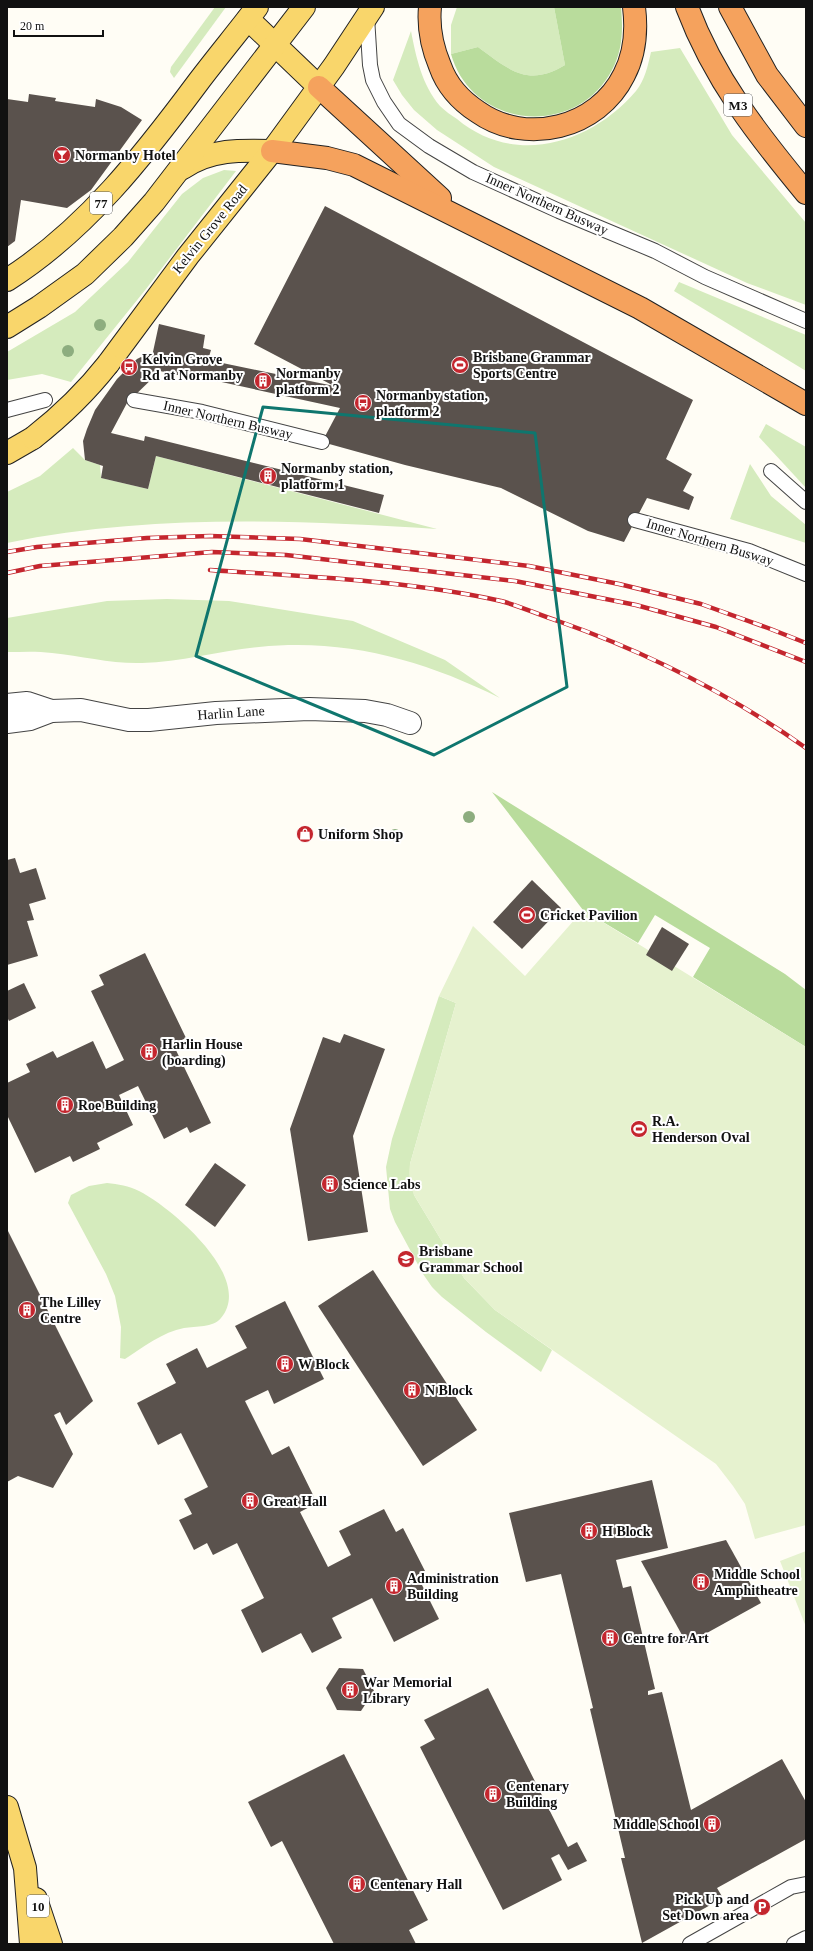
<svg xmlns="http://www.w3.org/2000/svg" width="813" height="1951" font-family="'Times New Roman',serif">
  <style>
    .green { fill: #d5ebbd }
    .forest { fill: #b9dc9c }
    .pitch { fill: #e6f2cf }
    .building { fill: #5a524d }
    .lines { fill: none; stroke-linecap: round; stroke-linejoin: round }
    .service-casing { stroke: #444; stroke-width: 16 }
    .minor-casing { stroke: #444; stroke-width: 24 }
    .primary-casing { stroke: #222; stroke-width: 24 }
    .motorway-casing { stroke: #222; stroke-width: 24 }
    .service { stroke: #fff; stroke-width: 14 }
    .minor { stroke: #fff; stroke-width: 22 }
    .primary { stroke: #f9d66b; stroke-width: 22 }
    .motorway { stroke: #f5a25d; stroke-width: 22 }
    .rail-casing { stroke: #c4262e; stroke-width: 4.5 }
    .rail { stroke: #fff; stroke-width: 3; stroke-dasharray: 9; stroke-linecap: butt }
    .primary-bridge-casing { stroke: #222; stroke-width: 24; stroke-linecap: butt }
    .primary-bridge { stroke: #f9d66b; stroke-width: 22 }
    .tree { fill: #8dad7f }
    .marked { fill: none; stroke: #0f766e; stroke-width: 3; stroke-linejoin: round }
    .labels { text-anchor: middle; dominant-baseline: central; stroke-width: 4; stroke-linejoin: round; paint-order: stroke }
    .shield { fill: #fff; stroke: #585858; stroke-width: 1 }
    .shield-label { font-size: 13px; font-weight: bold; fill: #111 }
    .poi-label { font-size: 14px; font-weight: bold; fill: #111; stroke: #fff; text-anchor: start }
    .street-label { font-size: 14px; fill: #111; stroke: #fff }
  </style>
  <rect width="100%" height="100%" fill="#fffdf5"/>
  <g class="green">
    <path d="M 215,7 L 226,7 L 174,78 L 170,72 L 171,67 Z"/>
    <path d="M 457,7 L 554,7 L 565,65 C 528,88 508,69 478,47 L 451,54 L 451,25 Z"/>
    <path d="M 411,31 C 416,57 422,85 440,106 C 445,111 451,115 457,119 C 514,167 591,144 636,91 C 645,80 648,65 651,52 L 680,48 L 732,135 L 806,223 L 806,305 L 747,283 L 494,167 L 437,130 L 414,110 L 402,95 L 393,80 Z"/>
    <path d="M 224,170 L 236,171 L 146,289 L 71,382 L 42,374 L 7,380 L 7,352 L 75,312 L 128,262 L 182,194 L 203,178 Z"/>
    <path d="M 679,282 L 806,335 L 806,371 L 674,291 Z"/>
    <path d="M 766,424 L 806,447 L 806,488 L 759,437 Z"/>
    <path d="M 73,448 L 85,460 L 100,465 L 101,478 L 148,489 L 156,456 L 437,529 C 294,520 148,514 7,543 L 7,492 L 40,476 Z"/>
    <path d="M 750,464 L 771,496 L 806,525 L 806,543 L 730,519 Z"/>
    <path d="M 167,599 L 229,601 L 353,621 L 445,660 L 500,698 C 423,660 346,638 259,647 C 220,651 181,662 142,663 C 112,664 82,656 52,653 C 37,651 22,652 7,652 L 7,618 L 107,601 Z"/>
    <path d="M 439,996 L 456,1003 L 410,1164 L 414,1195 L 464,1278 L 495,1310 L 552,1350 L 541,1372 L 486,1332 L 442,1297 L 432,1287 L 423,1274 L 395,1222 L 390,1209 L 386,1167 L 392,1139 Z"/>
    <path d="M 107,1183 C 118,1184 129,1186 139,1191 C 171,1207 255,1278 221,1318 C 213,1328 196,1326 184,1328 C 163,1332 143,1347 125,1359 L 120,1358 L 121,1327 L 115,1296 L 106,1274 L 68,1203 L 71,1195 L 89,1186 Z"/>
  </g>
  <g class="forest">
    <path d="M 554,7 L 621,7 C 623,28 623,50 612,70 C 576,139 472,129 451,54 L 478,47 C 508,69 528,88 565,65 Z"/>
    <path d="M 492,792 L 785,974 L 806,990 L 806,1047 L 693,977 L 710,948 L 655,915 L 638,943 L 583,910 Z"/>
  </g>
  <g class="pitch">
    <path d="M 583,910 L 806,1047 L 806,1525 L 755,1539 L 745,1504 L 733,1486 L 716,1464 L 495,1310 L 464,1278 L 414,1195 C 410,1184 408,1176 410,1164 L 456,1003 L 439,996 L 473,926 L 525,976 Z"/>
    <path d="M 806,1551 L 806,1627 L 780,1561 Z"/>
  </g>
  <g class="building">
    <path d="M 29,94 L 56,98 L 55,101 L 95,107 L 96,99 L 121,107 L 142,120 L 91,190 L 67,208 L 21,200 L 15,241 L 7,247 L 7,99 L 28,102 Z"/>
    <path d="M 325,206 L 693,400 L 666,459 L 692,474 L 683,491 L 694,497 L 689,510 L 647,498 L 624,542 L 588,531 L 501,488 L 405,465 L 322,442 L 340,408 L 194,376 L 195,379 L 160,371 L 127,403 L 111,433 L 144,441 L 145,436 L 384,495 L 379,513 L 156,456 L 148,489 L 101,478 L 103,466 L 85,460 L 83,441 L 87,429 L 95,410 L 117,379 L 137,359 L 141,357 L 151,361 L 159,324 L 205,335 L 203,348 L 211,350 L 208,360 L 334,386 L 254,344 Z"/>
    <path d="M 15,858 L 20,873 L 36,868 L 46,899 L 29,904 L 34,920 L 27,921 L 38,956 L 7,965 L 7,860 Z"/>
    <path d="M 532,880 L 561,908 L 522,949 L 493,922 Z"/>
    <path d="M 662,927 L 689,944 L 672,971 L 646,955 Z"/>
    <path d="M 145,953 L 186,1038 L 173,1044 L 211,1123 L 190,1133 L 187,1127 L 164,1139 L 138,1086 L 119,1095 L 133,1125 L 97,1143 L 100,1149 L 73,1162 L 70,1156 L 35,1173 L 7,1115 L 7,1083 L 30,1072 L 26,1064 L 53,1051 L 57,1058 L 93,1041 L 106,1069 L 124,1060 L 91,991 L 104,985 L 99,975 Z"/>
    <path d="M 24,983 L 36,1008 L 9,1021 L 7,1017 L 7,991 Z"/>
    <path d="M 344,1034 L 385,1049 L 353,1136 L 368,1232 L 308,1241 L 290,1129 L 323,1037 L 340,1043 Z"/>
    <path d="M 215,1163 L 246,1185 L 215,1227 L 185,1205 Z"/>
    <path d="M 7,1229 L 93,1401 L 66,1425 L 60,1412 L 54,1415 L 73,1454 L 53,1488 L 18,1476 L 7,1482 Z"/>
    <path d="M 373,1270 L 477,1430 L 423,1466 L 318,1306 Z"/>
    <path d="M 285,1301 L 324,1379 L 274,1404 L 268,1390 L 245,1401 L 272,1455 L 289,1446 L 317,1503 L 300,1512 L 328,1567 L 351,1555 L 339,1531 L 384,1509 L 396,1532 L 403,1528 L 425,1571 L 417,1575 L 439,1619 L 394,1642 L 372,1598 L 332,1618 L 342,1638 L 312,1653 L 301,1633 L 262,1653 L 241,1610 L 264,1598 L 237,1543 L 213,1555 L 207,1543 L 194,1550 L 179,1520 L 192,1514 L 184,1499 L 208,1487 L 181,1433 L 158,1445 L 137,1403 L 176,1383 L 166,1364 L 197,1348 L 207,1368 L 247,1348 L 235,1326 Z"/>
    <path d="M 652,1480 L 668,1548 L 616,1560 L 623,1588 L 631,1586 L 655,1689 L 648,1691 L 648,1695 L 662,1692 L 691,1810 L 782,1759 L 806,1802 L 806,1839 L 717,1888 L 723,1898 L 642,1943 L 621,1858 L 625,1858 L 590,1709 L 593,1708 L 561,1574 L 526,1582 L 509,1513 Z"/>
    <path d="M 726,1540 L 761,1603 L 687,1644 L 641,1561 Z"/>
    <path d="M 339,1668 L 363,1669 L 374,1691 L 361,1711 L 337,1710 L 326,1688 Z"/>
    <path d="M 488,1688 L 568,1847 L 577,1842 L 587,1861 L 568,1870 L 559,1854 L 551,1858 L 562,1880 L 503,1910 L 420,1747 L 435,1739 L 424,1720 Z"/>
    <path d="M 344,1754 L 428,1920 L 409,1930 L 416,1944 L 334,1944 L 282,1841 L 271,1847 L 248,1802 Z"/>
  </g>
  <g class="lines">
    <g class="service-casing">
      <g id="service">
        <path d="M 367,17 L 370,65 L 373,80 L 384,102 L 399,124 L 429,146 L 473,172 L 559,211 L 655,251 L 705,277 L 806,321"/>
        <path d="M 134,400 L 202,412 L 322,442"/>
        <path d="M 7,410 L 45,400"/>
        <path d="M 771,471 L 806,502"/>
        <path d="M 635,520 L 749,551 L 806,574"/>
        <path d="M 690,1944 L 791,1887 L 806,1884"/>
        <path d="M 794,1944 L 806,1938"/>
      </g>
    </g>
    <g class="minor-casing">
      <g id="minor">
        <path d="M 7,705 L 27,703 L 51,711 L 81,710 L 129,720 L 149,720 L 216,713 L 309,709 L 365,711 L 387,715 L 410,723"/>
        <path d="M 7,722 L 30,719 L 51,711"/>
      </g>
    </g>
    <g class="primary-casing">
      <g id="primary">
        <path d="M 248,19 L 319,87"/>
        <path d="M 183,168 C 210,149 241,150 272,151"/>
        <path d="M 7,280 C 86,230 144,155 199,81 C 218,56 238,32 257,7"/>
        <path d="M 7,327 L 39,307 L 85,274 L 123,237 L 154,202 L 304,7"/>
        <path d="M 108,364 L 188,256 L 272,151 L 334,66 L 373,7"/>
        <path d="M 7,453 L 33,438"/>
        <path d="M 7,1807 L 25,1868 L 31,1944"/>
        <path d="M 36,1899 L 51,1944"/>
      </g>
    </g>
    <g class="motorway-casing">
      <g id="motorway">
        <path d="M 430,7 C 428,28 432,47 440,66 C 447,86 461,101 478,112 C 526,146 598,128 624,75 C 635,54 637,31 634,7"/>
        <path d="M 687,7 C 714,79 758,135 806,193"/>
        <path d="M 730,7 L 767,75 L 806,126"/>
        <path d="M 319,87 L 440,198"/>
        <path d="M 272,151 L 327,158 L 354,165 L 640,308 L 806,404"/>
      </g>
    </g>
    <use href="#service" class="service"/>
    <use href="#minor" class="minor"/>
    <use href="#primary" class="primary"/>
    <use href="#motorway" class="motorway"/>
    <g class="rail-casing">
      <g id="rail">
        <path d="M 7,552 L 37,547 L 147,538 L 210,536 L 300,539 L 529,566 L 619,584 L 701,604 L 768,628 L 806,643"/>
        <path d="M 210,570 C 307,577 406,580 501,601 C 520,606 539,615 558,621 C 646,652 730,694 806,748"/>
        <path d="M 7,573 L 40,566 L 212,552 L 286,555 L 515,581 L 636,605 L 716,627 L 806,662"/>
      </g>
    </g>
    <use href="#rail" class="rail"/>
    <g class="primary-bridge-casing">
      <path id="primary-bridge" d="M 33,438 C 61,416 86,392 108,364"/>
    </g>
    <use href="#primary-bridge" class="primary-bridge"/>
  </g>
  <g class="tree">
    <circle cx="100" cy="325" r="6"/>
    <circle cx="68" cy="351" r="6"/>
    <circle cx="469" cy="817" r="6"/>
    <circle cx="395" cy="835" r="6"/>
  </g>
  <path class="marked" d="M 263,407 L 535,433 L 567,687 L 434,755 L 196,656 Z"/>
  <defs>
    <g id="bar-disc" transform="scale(0.9)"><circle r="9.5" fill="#c4262e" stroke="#fff"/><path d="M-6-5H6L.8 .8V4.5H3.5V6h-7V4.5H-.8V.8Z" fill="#fff"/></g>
    <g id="stadium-disc" transform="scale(0.9)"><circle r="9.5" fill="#c4262e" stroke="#fff"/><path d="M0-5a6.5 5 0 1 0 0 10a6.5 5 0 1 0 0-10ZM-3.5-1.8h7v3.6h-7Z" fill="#fff"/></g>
    <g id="bus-disc" transform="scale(0.9)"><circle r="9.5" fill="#c4262e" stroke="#fff"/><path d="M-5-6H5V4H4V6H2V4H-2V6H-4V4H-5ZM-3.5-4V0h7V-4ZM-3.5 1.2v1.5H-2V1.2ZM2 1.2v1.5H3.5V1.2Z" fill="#fff"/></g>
    <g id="building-disc" transform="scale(0.9)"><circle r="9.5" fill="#c4262e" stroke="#fff"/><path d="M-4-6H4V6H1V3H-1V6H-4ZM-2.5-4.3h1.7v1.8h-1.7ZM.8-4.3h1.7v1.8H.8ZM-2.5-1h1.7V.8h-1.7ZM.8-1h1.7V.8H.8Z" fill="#fff"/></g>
    <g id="shop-disc" transform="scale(0.9)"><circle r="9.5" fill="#c4262e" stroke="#fff"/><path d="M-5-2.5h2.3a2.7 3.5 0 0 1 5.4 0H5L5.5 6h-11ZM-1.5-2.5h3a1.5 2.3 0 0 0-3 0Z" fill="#fff"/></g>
    <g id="school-disc" transform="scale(0.9)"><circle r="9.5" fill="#c4262e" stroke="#fff"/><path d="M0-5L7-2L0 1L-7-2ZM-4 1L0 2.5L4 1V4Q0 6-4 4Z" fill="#fff"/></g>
    <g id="parking-disc" transform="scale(0.9)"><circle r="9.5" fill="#c4262e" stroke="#fff"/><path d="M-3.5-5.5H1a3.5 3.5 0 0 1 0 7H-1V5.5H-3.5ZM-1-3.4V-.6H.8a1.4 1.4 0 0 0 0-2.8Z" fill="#fff"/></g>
  </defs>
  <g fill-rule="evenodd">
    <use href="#bar-disc" x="62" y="155"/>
    <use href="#stadium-disc" x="460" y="365"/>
    <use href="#bus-disc" x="129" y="367"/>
    <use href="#building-disc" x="263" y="381"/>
    <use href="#bus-disc" x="363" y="403"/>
    <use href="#building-disc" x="268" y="476"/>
    <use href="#shop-disc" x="305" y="834"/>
    <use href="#stadium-disc" x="527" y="915"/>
    <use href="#building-disc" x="149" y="1052"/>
    <use href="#building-disc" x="65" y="1105"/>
    <use href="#stadium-disc" x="639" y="1129"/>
    <use href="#building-disc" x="330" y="1184"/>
    <use href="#school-disc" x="406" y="1259"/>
    <use href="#building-disc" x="27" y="1310"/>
    <use href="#building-disc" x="285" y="1364"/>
    <use href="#building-disc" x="412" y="1390"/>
    <use href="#building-disc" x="250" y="1501"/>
    <use href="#building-disc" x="589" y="1531"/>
    <use href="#building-disc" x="701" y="1582"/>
    <use href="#building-disc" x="394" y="1586"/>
    <use href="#building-disc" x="610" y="1638"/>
    <use href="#building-disc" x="350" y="1690"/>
    <use href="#building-disc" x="493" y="1794"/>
    <use href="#building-disc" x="712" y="1824"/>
    <use href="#building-disc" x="357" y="1884"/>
    <use href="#parking-disc" x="762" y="1907"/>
  </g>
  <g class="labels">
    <g class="shield">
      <rect x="724" y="94" width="28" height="22" rx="3"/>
      <rect x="90" y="192" width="22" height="22" rx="3"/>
      <rect x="27" y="1895" width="22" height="22" rx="3"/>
    </g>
    <g class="shield-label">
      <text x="738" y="105">M3</text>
      <text x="101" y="203">77</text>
      <text x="38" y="1906">10</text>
    </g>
    <g class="poi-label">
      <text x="75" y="155">Normanby Hotel</text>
      <text x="473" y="357">Brisbane Grammar<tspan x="473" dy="16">Sports Centre</tspan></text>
      <text x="142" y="359">Kelvin Grove<tspan x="142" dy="16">Rd at Normanby</tspan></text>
      <text x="276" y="373">Normanby<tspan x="276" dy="16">platform 2</tspan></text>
      <text x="376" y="395">Normanby station,<tspan x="376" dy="16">platform 2</tspan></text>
      <text x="281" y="468">Normanby station,<tspan x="281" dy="16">platform 1</tspan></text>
      <text x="318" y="834">Uniform Shop</text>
      <text x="540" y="915">Cricket Pavilion</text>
      <text x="162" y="1044">Harlin House<tspan x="162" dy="16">(boarding)</tspan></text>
      <text x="78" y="1105">Roe Building</text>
      <text x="652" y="1121">R.A.<tspan x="652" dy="16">Henderson Oval</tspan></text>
      <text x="343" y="1184">Science Labs</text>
      <text x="419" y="1251">Brisbane<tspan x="419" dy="16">Grammar School</tspan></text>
      <text x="40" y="1302">The Lilley<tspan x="40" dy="16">Centre</tspan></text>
      <text x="298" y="1364">W Block</text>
      <text x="425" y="1390">N Block</text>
      <text x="263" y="1501">Great Hall</text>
      <text x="602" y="1531">H Block</text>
      <text x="714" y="1574">Middle School<tspan x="714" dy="16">Amphitheatre</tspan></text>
      <text x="407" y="1578">Administration<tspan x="407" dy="16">Building</tspan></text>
      <text x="623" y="1638">Centre for Art</text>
      <text x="363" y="1682">War Memorial<tspan x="363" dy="16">Library</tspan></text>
      <text x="506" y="1786">Centenary<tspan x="506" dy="16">Building</tspan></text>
      <text x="699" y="1824" text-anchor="end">Middle School</text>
      <text x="370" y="1884">Centenary Hall</text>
      <text x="749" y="1899" text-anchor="end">Pick Up and<tspan x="749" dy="16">Set Down area</tspan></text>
    </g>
    <g class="street-label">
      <text transform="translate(547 204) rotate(24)">Inner Northern Busway</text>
      <text transform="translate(210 229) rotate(-51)">Kelvin Grove Road</text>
      <text transform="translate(228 420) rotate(13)">Inner Northern Busway</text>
      <text transform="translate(710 542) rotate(17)">Inner Northern Busway</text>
      <text transform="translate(231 713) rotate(-4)">Harlin Lane</text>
    </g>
  </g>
  <rect width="813" height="1951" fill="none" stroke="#111111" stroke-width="16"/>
  <path d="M14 30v6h89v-6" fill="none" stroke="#111111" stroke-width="2"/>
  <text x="20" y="30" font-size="12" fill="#111111" stroke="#ffffff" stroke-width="3" paint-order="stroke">20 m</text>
</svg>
